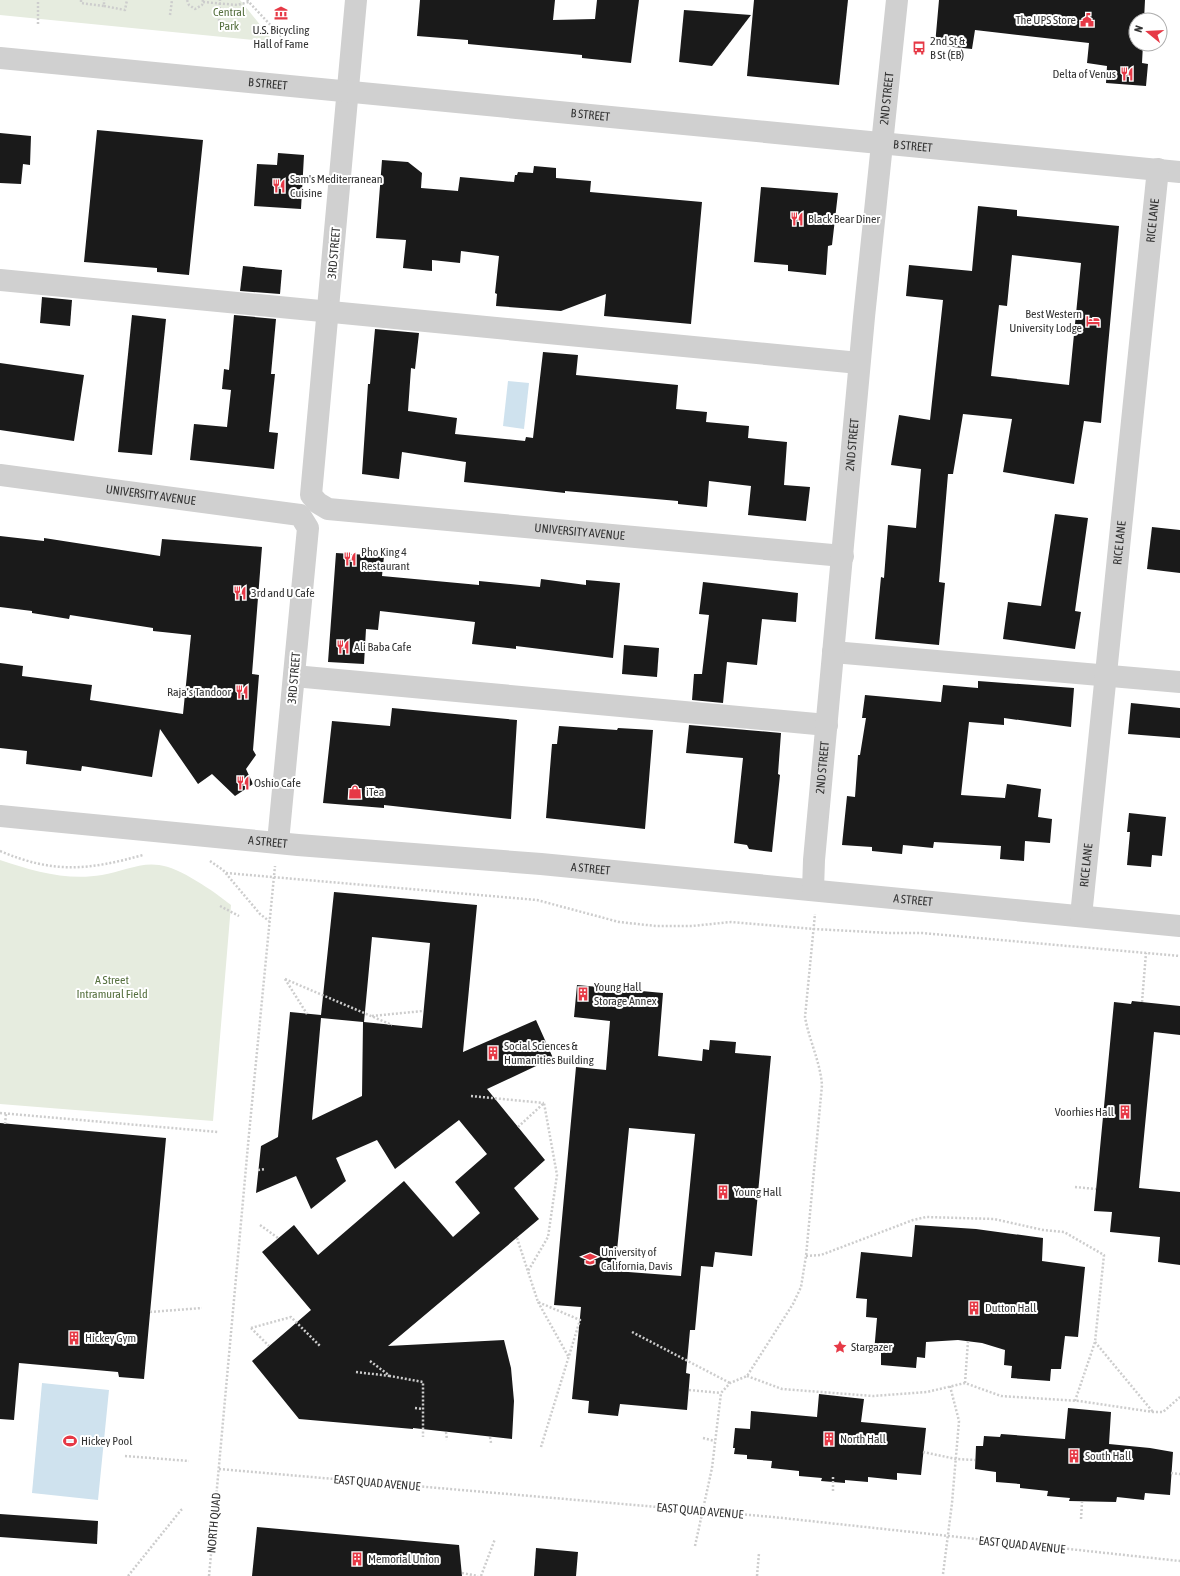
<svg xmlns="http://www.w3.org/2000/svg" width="1180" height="1576" font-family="'Asap Condensed',sans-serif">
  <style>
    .green { fill: #e6ecdf }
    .water { fill: #cfe2ee }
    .building { fill: #1a1a1a; fill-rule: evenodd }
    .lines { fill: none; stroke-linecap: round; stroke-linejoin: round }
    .path { stroke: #cdcdcd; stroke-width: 2.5; stroke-dasharray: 2 2; stroke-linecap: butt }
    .minor { stroke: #d0d0d0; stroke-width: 22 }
    .labels { text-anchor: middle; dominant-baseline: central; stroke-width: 4; stroke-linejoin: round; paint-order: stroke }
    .park-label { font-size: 12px; fill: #56703f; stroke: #fff }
    .poi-label { font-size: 12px; fill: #333; stroke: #fff; text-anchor: start }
    .street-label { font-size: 12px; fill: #333; stroke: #fff }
  </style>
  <rect width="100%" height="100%" fill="#fff"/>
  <g class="green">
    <path d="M 0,0 L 240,0 L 274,42 L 0,15 Z"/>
    <path d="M 0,860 C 33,871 67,881 102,875 C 121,872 140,862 159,865 C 179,867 215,892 231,905 L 213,1121 L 0,1104 Z"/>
  </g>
  <g class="water">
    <path d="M 508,381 L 529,383 L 524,429 L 503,426 Z"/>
    <path d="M 42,1383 L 109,1390 L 98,1500 L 32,1493 Z"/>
  </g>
  <g class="building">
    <path d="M 420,0 L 555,0 L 553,20 L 595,19 L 597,0 L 639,0 L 631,63 L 582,58 L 582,55 L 468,44 L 468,40 L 417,36 Z"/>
    <path d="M 754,0 L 848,0 L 839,85 L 747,76 Z"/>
    <path d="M 939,0 L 1145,0 L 1144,20 L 1136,20 L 1136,44 L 1143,44 L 1142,63 L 1148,64 L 1146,86 L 1106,83 L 1107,66 L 1087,63 L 1089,43 L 975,30 L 972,49 L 935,45 Z"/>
    <path d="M 684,10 L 751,15 L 712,66 L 679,62 Z"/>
    <path d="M 97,130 L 203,140 L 189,275 L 157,272 L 157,268 L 84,262 Z"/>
    <path d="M 0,133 L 31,136 L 30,165 L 23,164 L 21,184 L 0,183 Z"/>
    <path d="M 278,153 L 304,155 L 301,209 L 254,206 L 257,164 L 277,165 Z"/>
    <path d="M 382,160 L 408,162 L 422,173 L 421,188 L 458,191 L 460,177 L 514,182 L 515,175 L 517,175 L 518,172 L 533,173 L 534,166 L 556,168 L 556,178 L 591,181 L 590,192 L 702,202 L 691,324 L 604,316 L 606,294 L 561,311 L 496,306 L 497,294 L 495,293 L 499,256 L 461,251 L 460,263 L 432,260 L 432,271 L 403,268 L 406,240 L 376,238 Z"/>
    <path d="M 761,187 L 838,193 L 832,245 L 828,246 L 826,275 L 788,271 L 788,265 L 754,262 Z"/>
    <path d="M 978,206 L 1017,210 L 1017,216 L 1119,226 L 1101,423 L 1084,421 L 1074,484 L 1003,472 L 1012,419 L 963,414 L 953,474 L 948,474 L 939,582 L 945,583 L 939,645 L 875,639 L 881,577 L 884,578 L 888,525 L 916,528 L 921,469 L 891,465 L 899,415 L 930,420 L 943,300 L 906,296 L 909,265 L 972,271 ZM 1012,255 L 1081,263 L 1069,385 L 991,376 L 999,305 L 1007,306 Z"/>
    <path d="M 243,266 L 282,270 L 280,294 L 240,291 Z"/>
    <path d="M 42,297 L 72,300 L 70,326 L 40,323 Z"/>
    <path d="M 132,315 L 166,319 L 152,455 L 118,452 Z"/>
    <path d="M 234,315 L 276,319 L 271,374 L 275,374 L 269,432 L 278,433 L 274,469 L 190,460 L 194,424 L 227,427 L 231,390 L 222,389 L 224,369 L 229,370 Z"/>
    <path d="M 375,329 L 419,333 L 415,369 L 411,368 L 408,411 L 457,418 L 455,434 L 525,441 L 526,437 L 533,438 L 543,352 L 578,355 L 576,375 L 678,385 L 676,409 L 707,412 L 706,422 L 749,426 L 748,438 L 787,442 L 784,485 L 810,487 L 806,521 L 748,515 L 751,486 L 709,481 L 707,507 L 678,504 L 678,501 L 565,491 L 565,493 L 464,482 L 466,462 L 402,452 L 399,479 L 362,474 L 368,384 L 370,384 Z"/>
    <path d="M 0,363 L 84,375 L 74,441 L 0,430 Z"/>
    <path d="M 1055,514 L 1088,518 L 1075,611 L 1081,612 L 1075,649 L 1003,639 L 1008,602 L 1041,606 Z"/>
    <path d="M 1152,527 L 1180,530 L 1180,573 L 1147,569 Z"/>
    <path d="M 0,536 L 44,541 L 44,538 L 160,556 L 162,539 L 262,547 L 252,674 L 259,675 L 253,750 L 256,755 L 246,769 L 253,784 L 235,796 L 212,774 L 198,784 L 160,729 L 152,777 L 82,766 L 81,771 L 26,764 L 27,751 L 0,748 L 0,663 L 23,666 L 22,676 L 92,685 L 90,700 L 183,714 L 191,635 L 153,631 L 153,628 L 70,615 L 69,619 L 32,613 L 32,611 L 0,607 Z"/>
    <path d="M 336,553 L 384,556 L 382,576 L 479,585 L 479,581 L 540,587 L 541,579 L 586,585 L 586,580 L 620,583 L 613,658 L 516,646 L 516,649 L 472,644 L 475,622 L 380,611 L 378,630 L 366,629 L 364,664 L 328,662 Z"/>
    <path d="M 703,582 L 798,593 L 796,622 L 762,619 L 757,665 L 727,662 L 723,703 L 692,700 L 694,674 L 702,674 L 709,615 L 699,614 Z"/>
    <path d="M 624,645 L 659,648 L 657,677 L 622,674 Z"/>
    <path d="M 978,681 L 1074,688 L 1071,727 L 1004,718 L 1004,725 L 969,722 L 961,795 L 1005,798 L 1007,784 L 1041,789 L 1038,817 L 1052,819 L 1050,843 L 1025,841 L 1024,861 L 1000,859 L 1001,846 L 934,842 L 933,848 L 903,845 L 902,854 L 872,851 L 872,847 L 842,845 L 847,796 L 855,797 L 858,755 L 860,755 L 866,718 L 862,718 L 865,695 L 941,702 L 943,685 L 978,688 Z"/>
    <path d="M 1131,703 L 1180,708 L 1180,738 L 1128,734 Z"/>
    <path d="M 392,708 L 517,720 L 511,819 L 384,805 L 384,808 L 323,803 L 332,721 L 390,726 Z"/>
    <path d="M 689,725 L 781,733 L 778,774 L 780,775 L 772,852 L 749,849 L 747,845 L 734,843 L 743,758 L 686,753 Z"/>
    <path d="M 559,726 L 617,730 L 618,728 L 653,730 L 645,829 L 546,818 L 552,744 L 557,744 Z"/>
    <path d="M 1129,813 L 1166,817 L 1162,856 L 1152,855 L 1151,867 L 1127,865 L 1130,832 L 1127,832 Z"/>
    <path d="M 334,892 L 477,905 L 463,1052 L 536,1020 L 553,1058 L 487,1089 L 545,1160 L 514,1188 L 539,1219 L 388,1346 L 504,1340 L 511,1368 L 514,1401 L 512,1439 L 413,1428 L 413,1429 L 299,1419 L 252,1361 L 311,1310 L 262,1252 L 294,1225 L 318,1255 L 404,1181 L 453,1237 L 480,1213 L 455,1182 L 487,1154 L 459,1120 L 395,1169 L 377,1140 L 336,1158 L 346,1181 L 311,1209 L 296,1176 L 256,1193 L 261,1146 L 278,1137 L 290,1012 L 321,1015 ZM 372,937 L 430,943 L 422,1028 L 364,1022 ZM 321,1018 L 363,1022 L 362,1096 L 312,1120 Z"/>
    <path d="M 577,985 L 663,993 L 658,1056 L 702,1061 L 703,1049 L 709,1050 L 710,1040 L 736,1042 L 735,1053 L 771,1056 L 752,1256 L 715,1252 L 713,1267 L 701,1266 L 695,1330 L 690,1330 L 686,1373 L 690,1374 L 687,1410 L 620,1404 L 618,1416 L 588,1413 L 589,1401 L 572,1399 L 581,1307 L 554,1305 L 576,1067 L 606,1070 L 610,1021 L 574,1017 ZM 629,1128 L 695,1134 L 681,1276 L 615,1271 Z"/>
    <path d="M 1132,1001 L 1180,1006 L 1180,1035 L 1154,1032 L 1139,1188 L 1180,1192 L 1180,1265 L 1158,1262 L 1160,1237 L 1110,1232 L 1112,1212 L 1094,1211 L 1114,1002 L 1131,1004 Z"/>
    <path d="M 0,1123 L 166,1138 L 144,1379 L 119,1377 L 118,1372 L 19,1363 L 14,1420 L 0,1419 Z"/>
    <path d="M 915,1225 L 976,1229 L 1043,1238 L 1042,1261 L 1085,1267 L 1078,1337 L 1065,1336 L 1061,1369 L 1051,1369 L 1050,1381 L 1011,1378 L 1012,1366 L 1004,1365 L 1005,1350 L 982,1343 L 958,1340 L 926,1342 L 925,1358 L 917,1357 L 916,1368 L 881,1365 L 881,1353 L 874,1352 L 877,1318 L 866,1317 L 867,1299 L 856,1298 L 861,1252 L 912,1257 Z"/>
    <path d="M 819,1394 L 864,1399 L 861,1422 L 926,1428 L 921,1475 L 897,1473 L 897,1480 L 868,1477 L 868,1482 L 845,1480 L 845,1483 L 821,1481 L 822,1478 L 799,1476 L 799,1471 L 771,1468 L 772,1461 L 747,1459 L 747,1455 L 734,1454 L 735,1448 L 733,1448 L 735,1428 L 750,1429 L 751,1411 L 817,1417 Z"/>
    <path d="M 1068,1408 L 1111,1412 L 1109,1444 L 1150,1448 L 1173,1452 L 1170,1495 L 1145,1493 L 1144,1500 L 1117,1497 L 1116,1502 L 1069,1501 L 1070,1498 L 1047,1496 L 1048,1491 L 1020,1488 L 1020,1484 L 996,1482 L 996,1472 L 975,1469 L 976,1446 L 983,1446 L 984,1436 L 1000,1437 L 1001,1434 L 1065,1439 Z"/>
    <path d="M 0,1514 L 98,1521 L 97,1544 L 0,1537 Z"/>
    <path d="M 257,1527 L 459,1545 L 462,1576 L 252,1576 Z"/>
    <path d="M 536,1548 L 578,1552 L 576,1576 L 534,1576 Z"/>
  </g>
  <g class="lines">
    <g class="path">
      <path d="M 81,0 L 81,3 L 104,6 L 104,0"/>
      <path d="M 187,0 L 189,5 L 195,9 L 202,5 L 203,0"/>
      <path d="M 247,0 L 292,48"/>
      <path d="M 203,2 L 237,5 L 249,2"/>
      <path d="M 104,6 L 125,10 L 127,0"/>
      <path d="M 170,15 L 172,0"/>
      <path d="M 219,21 L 220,0"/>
      <path d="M 38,24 L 38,0"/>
      <path d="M 0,851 C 54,874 89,870 143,855"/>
      <path d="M 210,861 L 223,870 L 260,914 L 269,921"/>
      <path d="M 226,873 L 537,900 L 619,922 L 656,926 L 692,926 L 731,922 L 814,929 L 889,933 L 922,933 L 1180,956"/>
      <path d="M 220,906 L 239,916"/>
      <path d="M 285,979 L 392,1025"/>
      <path d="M 285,979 L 307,1014"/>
      <path d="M 1142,1002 L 1146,953"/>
      <path d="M 372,1016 L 423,1011"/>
      <path d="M 471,1096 L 544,1103"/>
      <path d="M 0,1113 L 218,1132"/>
      <path d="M 5,1124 L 6,1114"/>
      <path d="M 518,1127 L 544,1103 L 557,1175 L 548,1237 L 528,1271"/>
      <path d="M 258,1170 L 265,1169"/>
      <path d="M 1075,1187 L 1096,1189"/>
      <path d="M 260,1225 L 278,1238"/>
      <path d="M 517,1238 L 538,1302 L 580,1320 L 541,1447"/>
      <path d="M 806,1256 L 821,1255 L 913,1220 L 926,1217 L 994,1219 L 1043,1230 L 1064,1232 L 1104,1255 L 1095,1342 L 1075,1401"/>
      <path d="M 538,1302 L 568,1356"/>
      <path d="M 150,1312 L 202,1308"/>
      <path d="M 251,1328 L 291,1317 L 320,1346"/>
      <path d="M 251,1328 L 269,1346"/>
      <path d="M 632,1332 L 730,1383"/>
      <path d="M 1095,1342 L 1153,1412"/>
      <path d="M 370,1361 L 390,1376 L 423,1382 L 423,1437"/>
      <path d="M 356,1372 L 390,1376"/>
      <path d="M 747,1376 L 782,1389 L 873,1396 L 927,1392 L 965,1383 L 1001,1396 L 1079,1401 L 1153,1412 L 1163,1412 L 1180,1397"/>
      <path d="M 965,1383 L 968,1341"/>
      <path d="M 689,1390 L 721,1393"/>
      <path d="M 415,1408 L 423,1409"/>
      <path d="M 446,1432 L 447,1440"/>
      <path d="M 490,1437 L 491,1443"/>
      <path d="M 703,1438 L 715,1441"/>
      <path d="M 923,1452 L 956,1459 L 975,1460"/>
      <path d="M 125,1456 L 189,1461"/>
      <path d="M 219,1469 L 773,1517 L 1180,1561"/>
      <path d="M 1171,1473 L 1180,1474"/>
      <path d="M 833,1491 L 833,1477"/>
      <path d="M 1081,1519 L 1082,1502"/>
      <path d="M 695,1546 L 712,1468 L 721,1393 L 730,1383 L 747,1376 L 793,1304 L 801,1287 L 806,1256 L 822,1085 C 820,1061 809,1040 805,1017 L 815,914"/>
      <path d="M 462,1573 L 478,1576"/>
      <path d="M 943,1574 L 952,1503 L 959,1421 L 950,1386"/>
      <path d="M 128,1576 L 181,1510 L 184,1509"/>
      <path d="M 209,1576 L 249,1134 L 275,866"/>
      <path d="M 481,1576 L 495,1539"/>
      <path d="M 757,1576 L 759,1553"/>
    </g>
    <g class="minor">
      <path id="s1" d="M 356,0 L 311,495 L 318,503 L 328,509 L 843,556"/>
      <path id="s2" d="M 0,58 L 1180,172"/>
      <path d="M 0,280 L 859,363"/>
      <path id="s3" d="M 0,475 L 300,515 L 308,528 L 278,842"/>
      <path d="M 833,652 L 1180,682"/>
      <path d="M 294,676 L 827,725"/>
      <path id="s4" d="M 0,816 L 298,845 L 541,864 L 1180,926"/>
      <path id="s5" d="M 813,890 L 814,860 L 864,317 L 897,0"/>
      <path id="s6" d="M 1081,916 L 1158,169"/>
    </g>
  </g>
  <defs>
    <g id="museum-bare" transform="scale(1.08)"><path d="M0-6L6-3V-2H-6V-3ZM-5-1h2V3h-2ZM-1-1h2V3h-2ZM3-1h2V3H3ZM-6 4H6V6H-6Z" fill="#e63946" stroke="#fff" stroke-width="2.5" paint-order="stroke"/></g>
    <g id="civic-bare" transform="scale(1.08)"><path d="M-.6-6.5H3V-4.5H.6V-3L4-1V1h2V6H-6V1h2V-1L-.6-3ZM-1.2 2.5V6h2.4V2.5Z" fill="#e63946" stroke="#fff" stroke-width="2.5" paint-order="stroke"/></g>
    <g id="bus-bare" transform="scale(1.08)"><path d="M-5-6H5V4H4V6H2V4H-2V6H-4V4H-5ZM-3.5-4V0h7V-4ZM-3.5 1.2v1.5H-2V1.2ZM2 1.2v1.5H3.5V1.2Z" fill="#e63946" stroke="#fff" stroke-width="2.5" paint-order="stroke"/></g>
    <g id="restaurant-bare" transform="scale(1.08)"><path d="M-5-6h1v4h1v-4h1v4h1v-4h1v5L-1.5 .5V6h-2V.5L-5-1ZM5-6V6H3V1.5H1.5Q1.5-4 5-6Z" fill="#e63946" stroke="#fff" stroke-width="2.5" paint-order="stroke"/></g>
    <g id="hotel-bare" transform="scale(1.08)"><path d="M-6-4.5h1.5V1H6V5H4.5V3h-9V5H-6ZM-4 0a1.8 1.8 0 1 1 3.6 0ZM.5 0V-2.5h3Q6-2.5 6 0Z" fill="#e63946" stroke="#fff" stroke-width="2.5" paint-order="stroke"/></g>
    <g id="shop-bare" transform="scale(1.08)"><path d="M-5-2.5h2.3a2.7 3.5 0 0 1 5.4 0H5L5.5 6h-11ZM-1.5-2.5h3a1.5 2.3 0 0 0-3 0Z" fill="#e63946" stroke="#fff" stroke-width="2.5" paint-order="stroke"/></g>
    <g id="building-bare" transform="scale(1.08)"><path d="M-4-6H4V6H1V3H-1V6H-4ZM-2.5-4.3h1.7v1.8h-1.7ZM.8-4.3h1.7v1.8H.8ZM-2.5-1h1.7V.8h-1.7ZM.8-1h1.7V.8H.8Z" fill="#e63946" stroke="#fff" stroke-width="2.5" paint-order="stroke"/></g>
    <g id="university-bare" transform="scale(1.08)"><path d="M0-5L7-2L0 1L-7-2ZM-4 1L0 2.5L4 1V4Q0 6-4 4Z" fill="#e63946" stroke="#fff" stroke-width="2.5" paint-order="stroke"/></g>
    <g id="sight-bare" transform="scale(1.08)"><path d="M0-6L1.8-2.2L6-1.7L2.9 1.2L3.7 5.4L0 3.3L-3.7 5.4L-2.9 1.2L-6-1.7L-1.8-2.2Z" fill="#e63946" stroke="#fff" stroke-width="2.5" paint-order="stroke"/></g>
    <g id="stadium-bare" transform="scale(1.08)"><path d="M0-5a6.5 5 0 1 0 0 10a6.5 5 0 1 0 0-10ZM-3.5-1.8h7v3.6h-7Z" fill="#e63946" stroke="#fff" stroke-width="2.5" paint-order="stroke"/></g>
  </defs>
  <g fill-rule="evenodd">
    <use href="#museum-bare" x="281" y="13"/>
    <use href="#civic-bare" x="1087" y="20"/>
    <use href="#bus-bare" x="919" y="48"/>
    <use href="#restaurant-bare" x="1127" y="74"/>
    <use href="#restaurant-bare" x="279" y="186"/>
    <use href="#restaurant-bare" x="797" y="219"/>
    <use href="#hotel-bare" x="1093" y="321"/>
    <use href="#restaurant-bare" x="350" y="559"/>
    <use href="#restaurant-bare" x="240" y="593"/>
    <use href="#restaurant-bare" x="343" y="647"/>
    <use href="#restaurant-bare" x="242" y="692"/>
    <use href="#restaurant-bare" x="243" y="783"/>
    <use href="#shop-bare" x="355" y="792"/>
    <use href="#building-bare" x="583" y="994"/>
    <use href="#building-bare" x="493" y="1053"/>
    <use href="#building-bare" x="1125" y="1112"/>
    <use href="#building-bare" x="723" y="1192"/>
    <use href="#university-bare" x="590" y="1259"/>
    <use href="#building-bare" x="974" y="1308"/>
    <use href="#building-bare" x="74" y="1338"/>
    <use href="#sight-bare" x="840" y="1347"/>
    <use href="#building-bare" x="829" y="1439"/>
    <use href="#stadium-bare" x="70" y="1441"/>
    <use href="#building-bare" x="1074" y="1456"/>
    <use href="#building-bare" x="357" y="1559"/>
  </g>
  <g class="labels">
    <g class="park-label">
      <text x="229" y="12">Central<tspan x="229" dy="14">Park</tspan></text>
      <text x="112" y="980">A Street<tspan x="112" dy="14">Intramural Field</tspan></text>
    </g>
    <g class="poi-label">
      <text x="1076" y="20" text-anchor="end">The UPS Store</text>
      <text x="281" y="30" text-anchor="middle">U.S. Bicycling<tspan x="281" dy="14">Hall of Fame</tspan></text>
      <text x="930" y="41">2nd St &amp;<tspan x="930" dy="14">B St (EB)</tspan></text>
      <text x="1116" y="74" text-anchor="end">Delta of Venus</text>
      <text x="290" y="179">Sam's Mediterranean<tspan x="290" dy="14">Cuisine</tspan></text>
      <text x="808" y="219">Black Bear Diner</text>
      <text x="1082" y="314" text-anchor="end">Best Western<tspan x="1082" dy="14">University Lodge</tspan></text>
      <text x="361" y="552">Pho King 4<tspan x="361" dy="14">Restaurant</tspan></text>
      <text x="251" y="593">3rd and U Cafe</text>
      <text x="354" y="647">Ali Baba Cafe</text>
      <text x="231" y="692" text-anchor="end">Raja's Tandoor</text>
      <text x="254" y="783">Oshio Cafe</text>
      <text x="366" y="792">iTea</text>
      <text x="594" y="987">Young Hall<tspan x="594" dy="14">Storage Annex</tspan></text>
      <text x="504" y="1046">Social Sciences &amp;<tspan x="504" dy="14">Humanities Building</tspan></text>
      <text x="1114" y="1112" text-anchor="end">Voorhies Hall</text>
      <text x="734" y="1192">Young Hall</text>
      <text x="601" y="1252">University of<tspan x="601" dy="14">California, Davis</tspan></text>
      <text x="985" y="1308">Dutton Hall</text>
      <text x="85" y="1338">Hickey Gym</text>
      <text x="851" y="1347">Stargazer</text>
      <text x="840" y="1439">North Hall</text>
      <text x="81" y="1441">Hickey Pool</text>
      <text x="1085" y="1456">South Hall</text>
      <text x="368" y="1559">Memorial Union</text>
    </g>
    <g class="street-label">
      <text stroke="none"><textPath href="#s2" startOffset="269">B STREET</textPath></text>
      <text stroke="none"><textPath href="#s5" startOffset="795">2ND STREET</textPath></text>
      <text stroke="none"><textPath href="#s2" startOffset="593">B STREET</textPath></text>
      <text stroke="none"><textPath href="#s2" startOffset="917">B STREET</textPath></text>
      <text stroke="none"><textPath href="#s6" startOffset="699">RICE LANE</textPath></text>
      <text transform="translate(334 253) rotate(-85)">3RD STREET</text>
      <text stroke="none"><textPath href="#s5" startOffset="447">2ND STREET</textPath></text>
      <text stroke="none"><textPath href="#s3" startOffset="152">UNIVERSITY AVENUE</textPath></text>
      <text stroke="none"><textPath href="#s1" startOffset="772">UNIVERSITY AVENUE</textPath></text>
      <text stroke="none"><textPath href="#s6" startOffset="375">RICE LANE</textPath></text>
      <text transform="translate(294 678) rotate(-85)">3RD STREET</text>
      <text stroke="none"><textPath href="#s5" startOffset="123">2ND STREET</textPath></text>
      <text stroke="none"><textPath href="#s4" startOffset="269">A STREET</textPath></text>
      <text stroke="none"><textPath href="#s6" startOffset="51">RICE LANE</textPath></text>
      <text stroke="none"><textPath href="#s4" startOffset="593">A STREET</textPath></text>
      <text stroke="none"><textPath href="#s4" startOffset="917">A STREET</textPath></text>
      <text transform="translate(377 1483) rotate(5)">EAST QUAD AVENUE</text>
      <text transform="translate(700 1511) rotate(5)">EAST QUAD AVENUE</text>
      <text transform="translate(214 1523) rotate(-85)">NORTH QUAD</text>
      <text transform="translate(1022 1545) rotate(6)">EAST QUAD AVENUE</text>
    </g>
  </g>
  <g transform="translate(1148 32) rotate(288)"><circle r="19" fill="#ffffff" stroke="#adadad"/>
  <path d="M0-3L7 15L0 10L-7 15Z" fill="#e63946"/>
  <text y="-6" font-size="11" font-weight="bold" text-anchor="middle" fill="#333333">N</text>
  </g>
</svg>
